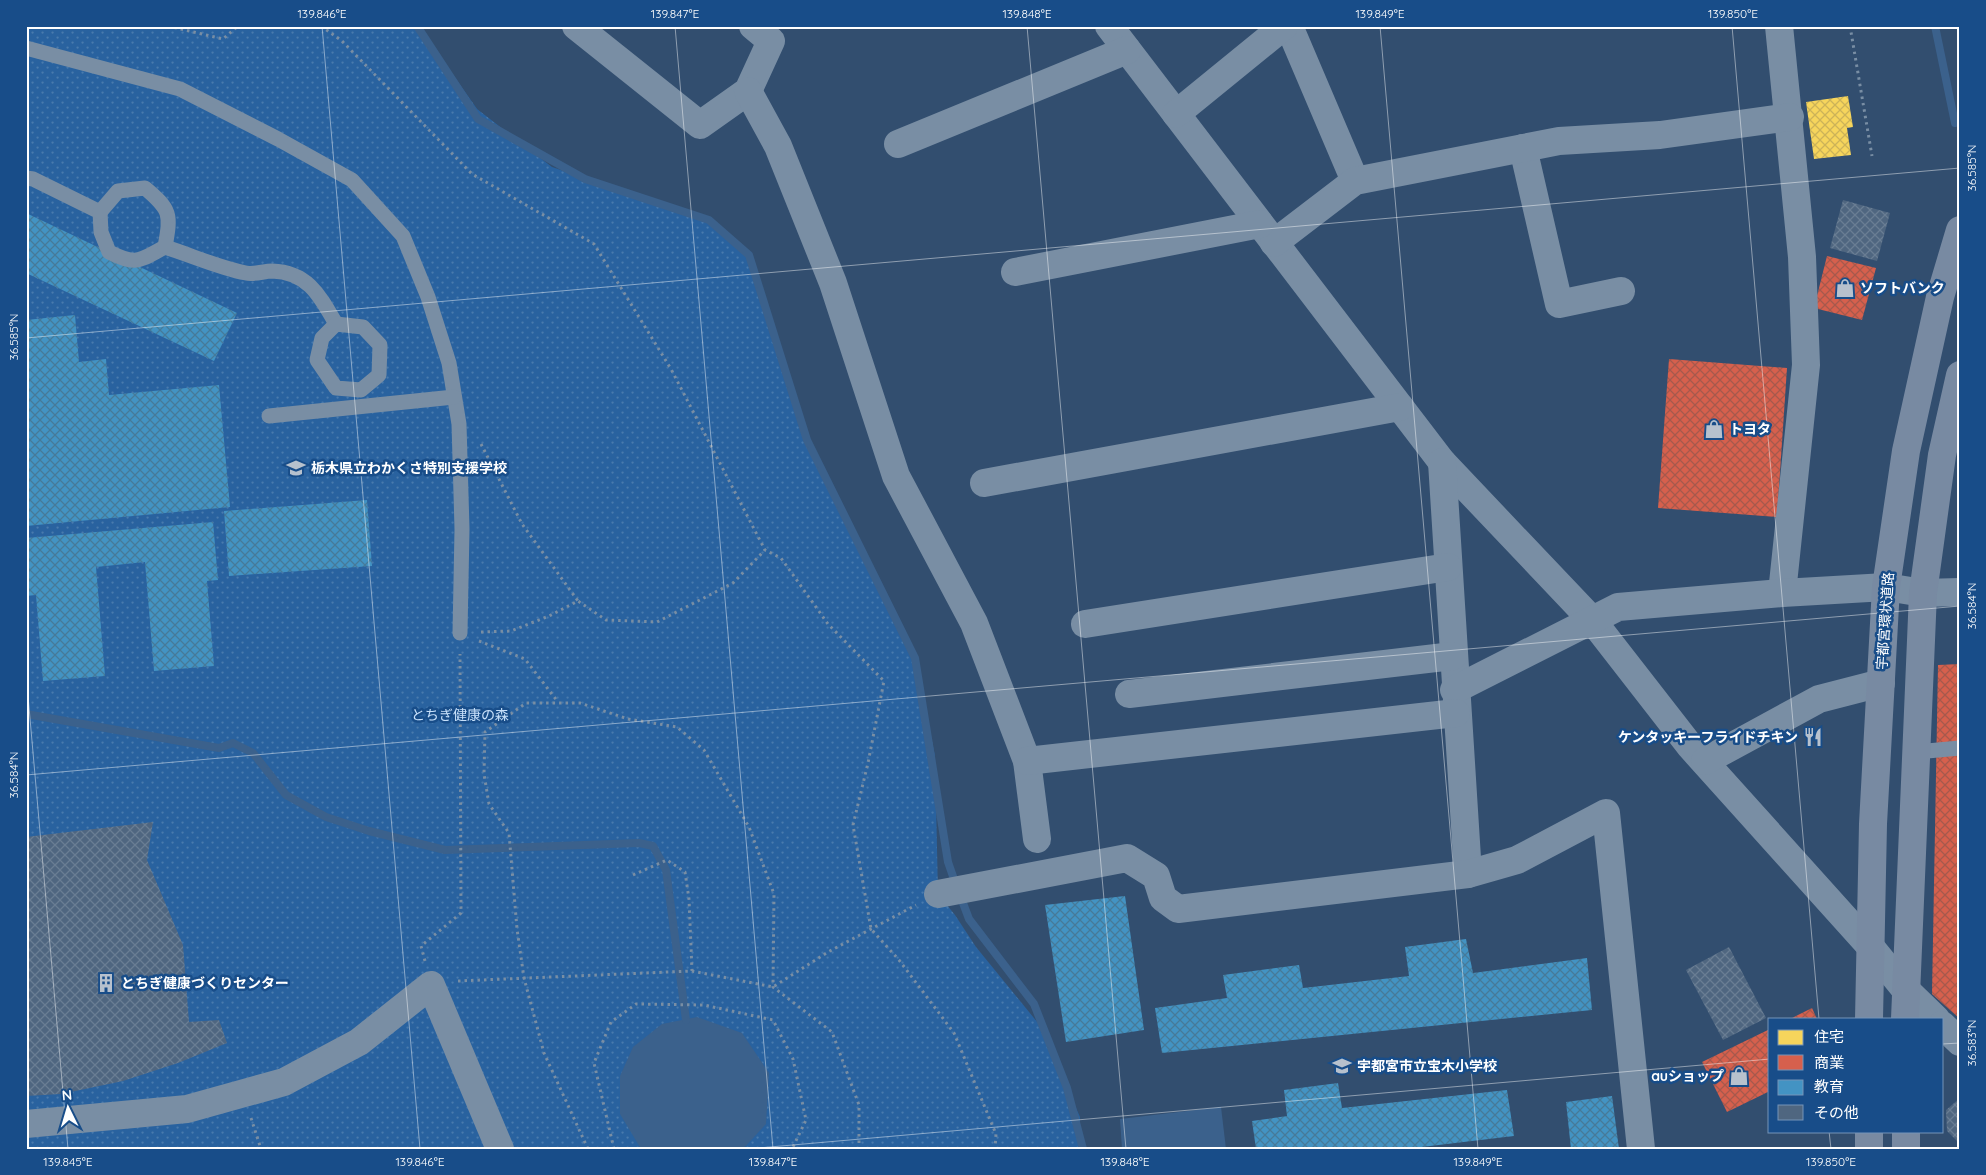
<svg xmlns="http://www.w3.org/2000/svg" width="1986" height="1175" font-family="Quicksand,'Noto Sans JP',sans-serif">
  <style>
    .grass { fill: url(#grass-dots) }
    .water { fill: #3b618c }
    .homes { fill: url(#homes-cross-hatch) }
    .shops { fill: url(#shops-cross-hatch) }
    .schools { fill: url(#schools-cross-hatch) }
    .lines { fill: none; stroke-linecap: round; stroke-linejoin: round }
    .stream { stroke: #3b618c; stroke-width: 8 }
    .building { fill: url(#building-cross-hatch) }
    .path { stroke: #798ea4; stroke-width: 3; stroke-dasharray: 2.5 4; stroke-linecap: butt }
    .lane { stroke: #798ea4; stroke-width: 15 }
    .street { stroke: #798ea4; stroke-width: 28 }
    .primary { stroke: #788aa2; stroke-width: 28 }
    .ticks { fill: none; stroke: #fff; stroke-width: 1; stroke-opacity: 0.45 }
    .labels { text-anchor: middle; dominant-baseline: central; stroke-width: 5; stroke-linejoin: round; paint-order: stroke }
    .poi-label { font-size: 14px; font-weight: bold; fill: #fff; stroke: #184d89; text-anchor: start }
    .street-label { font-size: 14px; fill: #fff; stroke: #184d89 }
    .park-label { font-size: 14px; fill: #c7e0fa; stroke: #184d89 }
    .neatline { fill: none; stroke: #fff; stroke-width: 2 }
    .ticks-label { font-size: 12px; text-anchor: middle; fill: #fff }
  </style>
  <defs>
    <pattern id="grass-dots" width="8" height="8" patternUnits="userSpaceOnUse" patternTransform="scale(1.25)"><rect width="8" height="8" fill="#29629f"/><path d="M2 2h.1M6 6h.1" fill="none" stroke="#497aad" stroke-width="1.8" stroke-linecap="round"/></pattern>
    <pattern id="homes-cross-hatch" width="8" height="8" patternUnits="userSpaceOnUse" patternTransform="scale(1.25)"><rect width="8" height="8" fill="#f6d55c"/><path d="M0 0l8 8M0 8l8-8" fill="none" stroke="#ccb358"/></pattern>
    <pattern id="shops-cross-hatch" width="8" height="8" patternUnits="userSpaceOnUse" patternTransform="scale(1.25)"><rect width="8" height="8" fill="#d6604d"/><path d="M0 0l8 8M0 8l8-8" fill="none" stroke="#a6594d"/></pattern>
    <pattern id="schools-cross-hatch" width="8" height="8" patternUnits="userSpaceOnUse" patternTransform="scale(1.25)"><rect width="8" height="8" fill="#4393c3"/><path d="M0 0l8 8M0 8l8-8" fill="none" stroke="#467a99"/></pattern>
    <pattern id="building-cross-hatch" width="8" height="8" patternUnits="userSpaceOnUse" patternTransform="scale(1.25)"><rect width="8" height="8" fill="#4f6680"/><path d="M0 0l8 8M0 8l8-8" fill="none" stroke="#697d93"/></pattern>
  </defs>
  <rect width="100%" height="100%" fill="#324e6f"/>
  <path class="grass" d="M 26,26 L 419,26 L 477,109 L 552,167 L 709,220 L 749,255 L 807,440 L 915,658 L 935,756 L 938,894 L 955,915 L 976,947 L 1038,1023 L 1080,1117 L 1080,1149 L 26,1149 Z"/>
  <g class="water">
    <path d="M 697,1017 L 742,1033 L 769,1073 L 766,1124 L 743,1149 L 641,1149 L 620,1114 L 620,1076 L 633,1047 L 662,1024 Z"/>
    <path d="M 1221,1107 L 1226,1149 L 1122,1149 L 1120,1119 Z"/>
  </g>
  <path class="homes" d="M 1848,96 L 1853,127 L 1847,128 L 1851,155 L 1814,159 L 1806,102 Z"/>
  <g class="shops">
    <path d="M 1827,256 L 1876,268 L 1862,320 L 1814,308 Z"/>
    <path d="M 1669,359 L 1787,368 L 1777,517 L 1658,508 Z"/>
    <path d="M 1960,664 L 1960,1019 L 1932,994 L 1938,665 Z"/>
    <path d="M 1812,1008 L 1817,1019 L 1790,1019 Z"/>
    <path d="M 1770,1029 L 1770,1091 L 1727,1112 L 1702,1062 Z"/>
  </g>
  <g class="schools">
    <path d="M 26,213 L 237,313 L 214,361 L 26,273 Z"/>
    <path d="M 75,315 L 79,362 L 106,359 L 109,395 L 219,385 L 230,507 L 26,526 L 26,320 Z"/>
    <path d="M 367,500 L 372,566 L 229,576 L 224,511 Z"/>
    <path d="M 213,522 L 218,580 L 207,581 L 214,666 L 154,671 L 145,562 L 96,567 L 105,676 L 43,681 L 36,595 L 26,596 L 26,538 Z"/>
    <path d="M 1125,896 L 1144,1030 L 1066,1042 L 1045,905 Z"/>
    <path d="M 1466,939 L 1473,973 L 1587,958 L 1592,1010 L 1162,1053 L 1155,1008 L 1227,998 L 1223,975 L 1299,965 L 1303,988 L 1409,976 L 1405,947 Z"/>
    <path d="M 1338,1083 L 1342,1108 L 1507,1090 L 1514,1136 L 1405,1149 L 1256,1149 L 1252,1121 L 1287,1116 L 1284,1090 Z"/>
    <path d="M 1612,1096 L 1619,1149 L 1571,1149 L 1566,1102 Z"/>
  </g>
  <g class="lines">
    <g class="stream">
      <path d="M 417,26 L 478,119 L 585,179 L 709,220 L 749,255 L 807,440 L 915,658 L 948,862 L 956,885"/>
      <path d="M 1935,26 L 1955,123"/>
      <path d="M 26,714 L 219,748 L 233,743 L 253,753 L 286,795 L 326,817 L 369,831 L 445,850 L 639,843 L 653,846 L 666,870 L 686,1020"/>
      <path d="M 960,895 L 969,919 L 1034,1004 L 1067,1088 L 1083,1149"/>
    </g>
  </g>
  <g class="building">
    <path d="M 1843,200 L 1890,213 L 1877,261 L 1830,248 Z"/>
    <path d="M 153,822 L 147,860 L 183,945 L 189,1022 L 219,1020 L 227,1043 L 178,1063 L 123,1081 L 61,1094 L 26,1096 L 26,837 Z"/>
    <path d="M 1729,947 L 1766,1018 L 1723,1040 L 1686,970 Z"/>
    <path d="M 1960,1098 L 1960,1144 L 1947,1131 L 1946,1110 Z"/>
  </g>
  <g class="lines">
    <g class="path">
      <path d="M 168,26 L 223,39 L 238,26"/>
      <path d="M 321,26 L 342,41 L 472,174 L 594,244 L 671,369 L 765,550"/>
      <path d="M 1850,26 L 1872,156"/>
      <path d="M 481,444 L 522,524 L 578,601"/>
      <path d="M 481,632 L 511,631 L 549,616 L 578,601 L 606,620 L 657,622 L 733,583 L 765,550 L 781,558 L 828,624 L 884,681 L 868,763 L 853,825 L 871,929 L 899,960 L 954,1033 L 996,1134 L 995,1149"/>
      <path d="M 479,641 L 525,659 L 558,702"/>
      <path d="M 633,875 L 667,860 L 685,872 L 689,899 L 692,971"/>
      <path d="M 425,961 L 421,946 L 461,913 L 460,654"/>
      <path d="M 458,981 L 692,971 L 773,987 L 828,952 L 916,905"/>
      <path d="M 251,1118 L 261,1149"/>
      <path d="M 588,1149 L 544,1053 L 524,978 L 517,929 L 509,833 L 489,804 L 484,774 L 485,732 L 526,703 L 580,703 L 628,719 L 677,727 L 704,750 L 749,827 L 774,894 L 773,987 L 832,1032 L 859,1105 L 859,1149"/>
      <path d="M 614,1149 L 594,1063 L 611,1022 L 636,1004 L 704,1005 L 773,1020 L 793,1059 L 806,1120 L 792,1149"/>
    </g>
    <g class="lane">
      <path d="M 26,48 L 180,89 L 278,139 L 352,180 L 403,236 L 428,297 L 449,363 L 459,424 L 462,529 L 460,633"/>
      <path d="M 26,178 L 33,179 L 100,212 L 101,232 L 109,252 C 137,266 138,261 165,247 C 191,255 219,268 246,273 C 254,275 264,271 272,271 C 308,272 320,296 336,324"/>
      <path d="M 100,212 L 118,191 L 145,188 C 171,210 171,214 165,247"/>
      <path d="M 336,324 L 363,327 L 380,345 L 379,375 L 361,390 L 336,388 L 317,360 L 322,338 Z"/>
      <path d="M 269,416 L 454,397"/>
      <path d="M 1916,752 L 1960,748"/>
    </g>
    <g class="street">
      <path d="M 576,26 L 700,125 L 748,91 L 771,41 L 753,26"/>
      <path d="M 1109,26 L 1442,462 L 1592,620 L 1690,746 L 1869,945 L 1904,988 L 1936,1019"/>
      <path d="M 1289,26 L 1355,181"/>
      <path d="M 1779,26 L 1802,257 L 1806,365 L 1782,593"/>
      <path d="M 748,91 L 778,146 L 833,283 L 896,476 L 974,623 L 1027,761 L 1037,839"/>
      <path d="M 1176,114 L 1284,26"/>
      <path d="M 898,144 L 1127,50"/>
      <path d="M 1523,148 L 1559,304 L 1621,291"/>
      <path d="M 1274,243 L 1355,181 L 1559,141 L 1660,135 L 1790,117"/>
      <path d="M 1015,272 L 1260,224"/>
      <path d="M 1442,462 L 1468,874"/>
      <path d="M 984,483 L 1400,407"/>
      <path d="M 1085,624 L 1448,567"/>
      <path d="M 1454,690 L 1618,607 L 1782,593 L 1886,587 L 1923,593 L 1960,592"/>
      <path d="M 1129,694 L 1453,656"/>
      <path d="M 1027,761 L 1456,713"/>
      <path d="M 1705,761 L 1819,699 L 1881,683"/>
      <path d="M 938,894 L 1127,858 L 1156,876 L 1163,898 L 1178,909 L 1468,874 L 1517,860 L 1606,813 L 1641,1149"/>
      <path d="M 1942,1025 L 1960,1042"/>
      <path d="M 26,1124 L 187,1109 L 284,1082 L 359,1042 L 431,985 L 500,1149"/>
    </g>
    <g class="primary">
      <path d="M 1869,1019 L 1873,824 L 1886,587 L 1906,451 L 1940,297 L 1960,230"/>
      <path d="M 1905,1019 L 1923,593 L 1942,455 L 1960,375"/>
      <path d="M 1906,1131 L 1906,1149"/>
      <path d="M 1869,1149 L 1869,1131"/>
    </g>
  </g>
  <path class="ticks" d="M 322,26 L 420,1149M 675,26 L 773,1149M 1027,26 L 1126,1149M 1380,26 L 1478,1149M 1732,26 L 1819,1019M 26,338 L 1960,168M 26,673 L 68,1149M 26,775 L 1960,606M 1942,1044 L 1960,1043M 1829,1131 L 1831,1149M 747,1149 L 1770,1059"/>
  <defs>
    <g id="shop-bare" transform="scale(1.5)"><path d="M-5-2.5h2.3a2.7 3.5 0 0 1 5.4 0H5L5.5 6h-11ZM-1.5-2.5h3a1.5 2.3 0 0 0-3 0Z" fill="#b7c1cd" stroke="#184d89" stroke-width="2.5" paint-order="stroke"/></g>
    <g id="school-bare" transform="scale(1.5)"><path d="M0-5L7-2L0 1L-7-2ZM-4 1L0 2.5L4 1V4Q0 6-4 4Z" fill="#b7c1cd" stroke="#184d89" stroke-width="2.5" paint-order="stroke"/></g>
    <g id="restaurant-bare" transform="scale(1.5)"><path d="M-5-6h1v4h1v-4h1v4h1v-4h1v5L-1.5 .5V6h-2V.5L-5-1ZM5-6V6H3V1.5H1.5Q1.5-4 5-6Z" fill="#b7c1cd" stroke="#184d89" stroke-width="2.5" paint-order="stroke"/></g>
    <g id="building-bare" transform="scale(1.5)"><path d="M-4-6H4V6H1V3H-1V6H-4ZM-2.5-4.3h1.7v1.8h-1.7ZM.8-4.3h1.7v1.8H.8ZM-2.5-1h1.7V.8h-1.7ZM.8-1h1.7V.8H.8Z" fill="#b7c1cd" stroke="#184d89" stroke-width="2.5" paint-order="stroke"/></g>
  </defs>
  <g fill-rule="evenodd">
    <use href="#shop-bare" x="1845" y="288"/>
    <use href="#shop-bare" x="1714" y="429"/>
    <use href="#school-bare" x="296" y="468"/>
    <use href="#restaurant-bare" x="1813" y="737"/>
    <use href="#building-bare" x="106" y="983"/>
    <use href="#school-bare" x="1342" y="1066"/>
    <use href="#shop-bare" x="1739" y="1076"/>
  </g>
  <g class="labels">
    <g class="poi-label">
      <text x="1860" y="288">ソフトバンク</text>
      <text x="1729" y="429">トヨタ</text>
      <text x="311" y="468">栃木県立わかくさ特別支援学校</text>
      <text x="1798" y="737" text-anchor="end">ケンタッキーフライドチキン</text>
      <text x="121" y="983">とちぎ健康づくりセンター</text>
      <text x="1357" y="1066">宇都宮市立宝木小学校</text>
      <text x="1724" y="1076" text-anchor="end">auショップ</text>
    </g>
    <g class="street-label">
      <text transform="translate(1885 621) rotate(-86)">宇都宮環状道路</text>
    </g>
    <g class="park-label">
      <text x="460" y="715">とちぎ健康の森</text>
    </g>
  </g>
  <rect width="1986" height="1175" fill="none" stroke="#184d89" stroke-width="55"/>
  <rect x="1768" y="1018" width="175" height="115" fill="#184d89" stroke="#7494b8"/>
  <rect x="1778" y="1030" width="25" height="15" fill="#f6d55c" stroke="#7494b8"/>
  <text x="1814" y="1042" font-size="15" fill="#ffffff">住宅</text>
  <rect x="1778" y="1055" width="25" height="15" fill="#d6604d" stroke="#7494b8"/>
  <text x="1814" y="1068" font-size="15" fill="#ffffff">商業</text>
  <rect x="1778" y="1080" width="25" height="15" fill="#4393c3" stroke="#7494b8"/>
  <text x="1814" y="1092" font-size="15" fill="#ffffff">教育</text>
  <rect x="1778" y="1105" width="25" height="15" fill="#4f6680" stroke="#7494b8"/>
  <text x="1814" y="1118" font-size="15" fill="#ffffff">その他</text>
  <g transform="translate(68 1108) rotate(355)" stroke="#184d89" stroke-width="4" paint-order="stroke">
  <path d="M0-4L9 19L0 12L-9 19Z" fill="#ffffff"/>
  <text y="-8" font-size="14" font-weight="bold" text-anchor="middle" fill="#ffffff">N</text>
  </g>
  <rect x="28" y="28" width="1930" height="1120" class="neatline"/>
  <g class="ticks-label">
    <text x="322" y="18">139.846°E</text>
    <text x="675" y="18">139.847°E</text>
    <text x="1027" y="18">139.848°E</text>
    <text x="1380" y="18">139.849°E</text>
    <text x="1733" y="18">139.850°E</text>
    <text transform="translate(1972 168) rotate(-90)" y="4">36.585°N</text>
    <text transform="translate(14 337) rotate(-90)" y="4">36.585°N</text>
    <text transform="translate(1972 606) rotate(-90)" y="4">36.584°N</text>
    <text transform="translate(14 775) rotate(-90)" y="4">36.584°N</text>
    <text transform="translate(1972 1043) rotate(-90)" y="4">36.583°N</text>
    <text x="68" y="1166">139.845°E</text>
    <text x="420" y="1166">139.846°E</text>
    <text x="773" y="1166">139.847°E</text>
    <text x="1125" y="1166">139.848°E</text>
    <text x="1478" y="1166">139.849°E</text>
    <text x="1831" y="1166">139.850°E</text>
  </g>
</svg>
